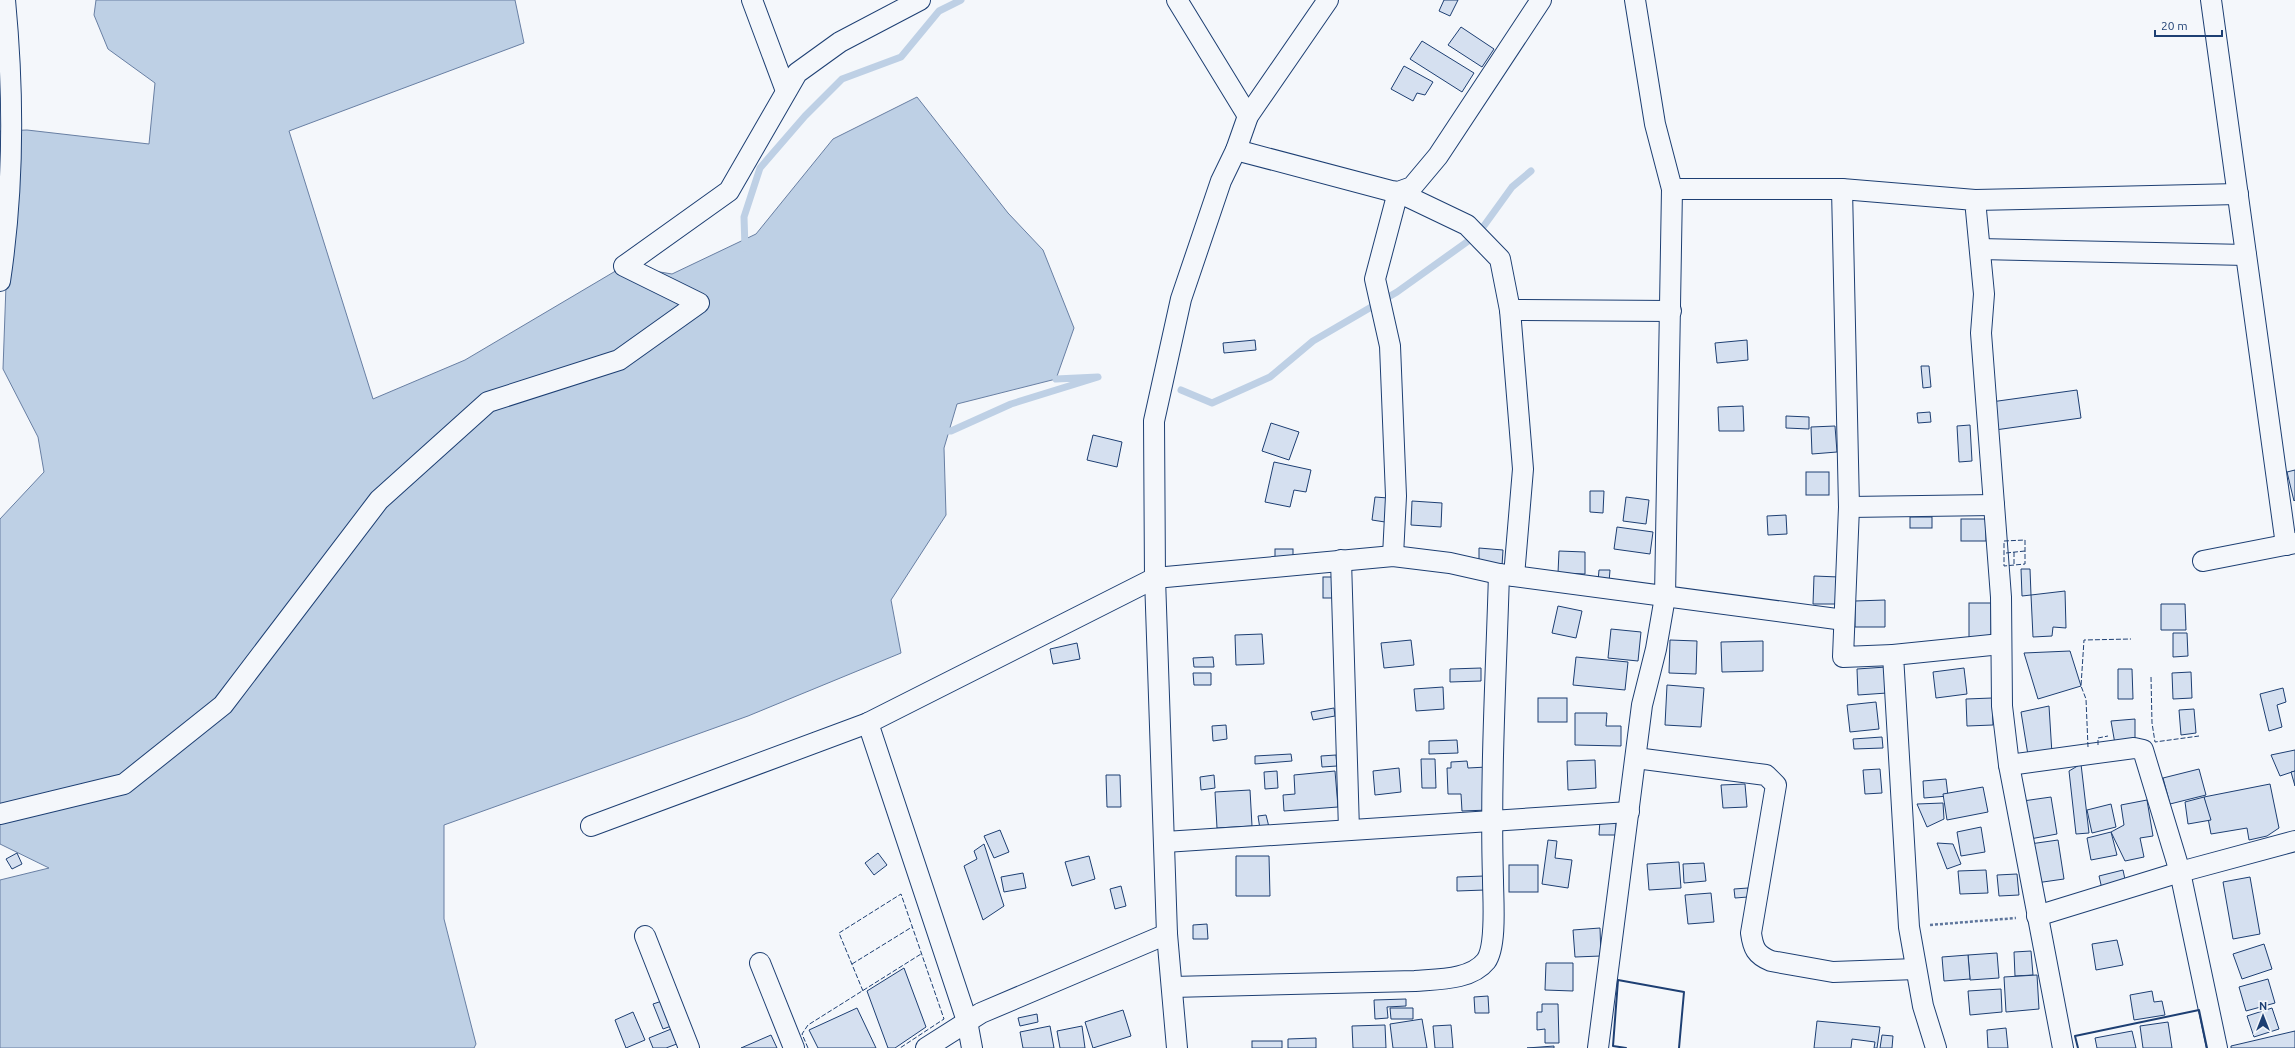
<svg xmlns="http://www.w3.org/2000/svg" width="2295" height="1048" font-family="Ubuntu,sans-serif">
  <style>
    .water { fill: #bed0e5; stroke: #687fa3 }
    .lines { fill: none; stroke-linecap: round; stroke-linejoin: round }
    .stream { stroke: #bed0e5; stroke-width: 7 }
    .building { fill: #d5e0f0; stroke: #1d3f73 }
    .minor-casing { stroke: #1d3f73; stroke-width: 22 }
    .path { stroke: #5e769c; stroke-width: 2.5; stroke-dasharray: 3 2; stroke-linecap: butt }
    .minor { stroke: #f4f7fb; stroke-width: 20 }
    .fence { stroke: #1d3f73; stroke-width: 1; stroke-dasharray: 5 2; stroke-linecap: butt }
    .wall { stroke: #1d3f73; stroke-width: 2 }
  </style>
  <rect width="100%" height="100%" fill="#f4f7fb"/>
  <path class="water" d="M 96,0 L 515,0 L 524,43 L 289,131 L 373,399 L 465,360 L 624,266 L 672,274 L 756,234 L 833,139 L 917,97 L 1008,213 L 1043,250 L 1074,328 L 1056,379 L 957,404 L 944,448 L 946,515 L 891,600 L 901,653 L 748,716 L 444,825 L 444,919 L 476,1044 L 474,1048 L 0,1048 L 0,880 L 49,868 L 0,844 L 0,519 L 44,472 L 38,437 L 3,369 L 8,229 L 0,230 L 0,131 L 27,130 L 149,144 L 155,83 L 108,49 L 94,15 Z"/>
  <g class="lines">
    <g class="stream">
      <path d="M 745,248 L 744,217 L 760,168 L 805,116 L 842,79 L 901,57 L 939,11 L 961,0"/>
      <path d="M 1181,390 L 1212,403 L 1270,377 L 1313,341 L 1397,292 L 1478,234 L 1512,187 L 1531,171"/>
      <path d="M 940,431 L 951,431 L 1011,404 L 1098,377 L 1056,379"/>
    </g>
  </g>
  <g class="building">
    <path d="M 1444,0 L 1458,0 L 1450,16 L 1439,11 Z"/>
    <path d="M 1461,27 L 1494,49 L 1482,67 L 1448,45 Z"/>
    <path d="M 1422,41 L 1474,73 L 1462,92 L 1410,59 Z"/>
    <path d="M 1404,66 L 1433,82 L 1425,95 L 1417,93 L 1413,101 L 1391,89 Z"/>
    <path d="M 1255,340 L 1256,350 L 1224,353 L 1223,343 Z"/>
    <path d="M 1747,340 L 1748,360 L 1717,363 L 1715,343 Z"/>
    <path d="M 1921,366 L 1929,366 L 1931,387 L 1923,388 Z"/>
    <path d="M 2077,390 L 2081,418 L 1995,430 L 1991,402 Z"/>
    <path d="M 1743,406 L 1744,431 L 1719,431 L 1718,407 Z"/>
    <path d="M 1930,412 L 1931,422 L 1918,423 L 1917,413 Z"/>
    <path d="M 1786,416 L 1809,417 L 1809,429 L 1786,428 Z"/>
    <path d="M 1271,423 L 1299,432 L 1289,460 L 1262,451 Z"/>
    <path d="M 1970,425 L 1972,461 L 1959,462 L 1957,426 Z"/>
    <path d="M 1835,426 L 1837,452 L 1812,454 L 1811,427 Z"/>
    <path d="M 1093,435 L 1122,442 L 1117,467 L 1087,460 Z"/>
    <path d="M 1274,462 L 1311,470 L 1306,492 L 1294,490 L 1290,507 L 1265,502 Z"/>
    <path d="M 2295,470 L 2295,500 L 2294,501 L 2287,472 Z"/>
    <rect x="1806" y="472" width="23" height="23"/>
    <path d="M 1590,491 L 1604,491 L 1603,513 L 1590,512 Z"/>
    <path d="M 1375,497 L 1388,498 L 1385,522 L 1372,520 Z"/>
    <path d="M 1626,497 L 1649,500 L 1646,524 L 1623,521 Z"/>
    <path d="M 1412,501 L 1442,503 L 1441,527 L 1411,525 Z"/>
    <path d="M 1786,515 L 1787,534 L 1768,535 L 1767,516 Z"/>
    <rect x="1910" y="517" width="22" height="11"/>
    <rect x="1961" y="519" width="25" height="22"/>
    <path d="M 1617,527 L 1653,532 L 1650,554 L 1614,549 Z"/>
    <path d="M 1479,548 L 1503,550 L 1502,566 L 1479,565 Z"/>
    <rect x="1275" y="549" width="18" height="12"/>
    <path d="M 1559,551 L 1585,552 L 1585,574 L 1558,573 Z"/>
    <path d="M 2021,569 L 2030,569 L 2031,595 L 2022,596 Z"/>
    <path d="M 1599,570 L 1610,570 L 1609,582 L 1598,581 Z"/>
    <path d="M 1814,576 L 1839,577 L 1839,604 L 1813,604 Z"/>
    <rect x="1323" y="577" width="15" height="21"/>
    <path d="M 2065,591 L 2066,628 L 2053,627 L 2052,636 L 2033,637 L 2031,595 Z"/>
    <path d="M 1885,600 L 1885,627 L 1855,627 L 1855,601 Z"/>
    <rect x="1969" y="603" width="22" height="40"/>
    <path d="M 2161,604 L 2185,604 L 2186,630 L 2161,630 Z"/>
    <path d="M 1558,606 L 1582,611 L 1576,638 L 1552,633 Z"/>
    <path d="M 1611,629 L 1641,632 L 1638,661 L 1608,658 Z"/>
    <path d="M 2173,633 L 2187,633 L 2188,656 L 2173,657 Z"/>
    <path d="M 1262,634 L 1264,664 L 1236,665 L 1235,635 Z"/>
    <path d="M 1411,640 L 1414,665 L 1384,668 L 1381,643 Z"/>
    <path d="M 1670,640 L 1697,641 L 1696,674 L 1669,673 Z"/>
    <path d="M 1763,641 L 1763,671 L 1722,672 L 1721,642 Z"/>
    <path d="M 1077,643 L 1080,659 L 1053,664 L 1050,649 Z"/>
    <path d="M 2070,651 L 2081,686 L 2038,699 L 2024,653 Z"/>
    <path d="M 1213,657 L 1214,667 L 1194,667 L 1193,658 Z"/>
    <path d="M 1576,657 L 1628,662 L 1625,690 L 1573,685 Z"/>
    <path d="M 1886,667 L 1887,693 L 1858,695 L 1857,669 Z"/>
    <path d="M 1481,668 L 1481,681 L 1450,682 L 1450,669 Z"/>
    <path d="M 1964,668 L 1967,694 L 1936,698 L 1933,672 Z"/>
    <path d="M 2118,669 L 2132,669 L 2133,699 L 2118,699 Z"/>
    <path d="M 2191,672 L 2192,698 L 2173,699 L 2172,673 Z"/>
    <path d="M 1193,673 L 1211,673 L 1211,685 L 1194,685 Z"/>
    <path d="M 1667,685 L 1704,688 L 1701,727 L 1665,725 Z"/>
    <path d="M 1443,687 L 1444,709 L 1416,711 L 1414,689 Z"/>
    <path d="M 2283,688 L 2286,702 L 2277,705 L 2282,727 L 2269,731 L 2260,694 Z"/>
    <rect x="1538" y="698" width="29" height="24"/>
    <path d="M 1992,698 L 1993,725 L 1967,726 L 1966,699 Z"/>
    <path d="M 1876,702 L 1879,729 L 1850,732 L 1847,705 Z"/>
    <path d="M 2049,706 L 2052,754 L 2028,755 L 2021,712 Z"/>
    <path d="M 1334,708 L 1335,716 L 1313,720 L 1311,712 Z"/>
    <path d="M 2194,709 L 2196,733 L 2181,735 L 2179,710 Z"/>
    <path d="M 1575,713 L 1607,713 L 1606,726 L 1621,726 L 1621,746 L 1575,745 Z"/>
    <path d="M 2135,719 L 2135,739 L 2115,744 L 2111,721 Z"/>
    <path d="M 1226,725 L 1227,739 L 1213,741 L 1212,726 Z"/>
    <path d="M 1882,737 L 1883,748 L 1854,749 L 1853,739 Z"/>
    <path d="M 1457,740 L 1458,753 L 1429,754 L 1429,741 Z"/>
    <path d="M 2295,750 L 2295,771 L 2280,776 L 2271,755 Z"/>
    <path d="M 1291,754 L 1292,761 L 1255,764 L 1255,756 Z"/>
    <path d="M 1336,755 L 1337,766 L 1322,767 L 1321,756 Z"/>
    <path d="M 1421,759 L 1435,759 L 1436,788 L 1422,788 Z"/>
    <path d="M 1595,760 L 1596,788 L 1568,790 L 1567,761 Z"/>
    <path d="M 1467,761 L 1468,768 L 1487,767 L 1489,810 L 1462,811 L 1461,794 L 1448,794 L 1447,768 L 1451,768 L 1451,762 Z"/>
    <path d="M 2081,764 L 2089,833 L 2076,834 L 2069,771 Z"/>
    <path d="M 1399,768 L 1401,792 L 1375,795 L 1373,771 Z"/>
    <path d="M 1880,769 L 1882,793 L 1865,794 L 1863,770 Z"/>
    <path d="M 2199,769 L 2206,795 L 2170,804 L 2163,778 Z"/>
    <path d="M 1277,771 L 1278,788 L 1265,789 L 1264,772 Z"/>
    <path d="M 1335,771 L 1338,807 L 1284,811 L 1283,795 L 1295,794 L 1294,775 Z"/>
    <path d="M 2295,771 L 2295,786 L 2291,772 Z"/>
    <path d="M 1106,775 L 1120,775 L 1121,807 L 1107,807 Z"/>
    <path d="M 1214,775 L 1215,788 L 1201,790 L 1200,777 Z"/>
    <path d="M 1946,779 L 1948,796 L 1924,798 L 1923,781 Z"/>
    <path d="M 1745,784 L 1747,807 L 1723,808 L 1721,785 Z"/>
    <path d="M 2270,784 L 2279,828 L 2267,836 L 2249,840 L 2247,828 L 2211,834 L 2204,797 Z"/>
    <path d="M 1983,787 L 1988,812 L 1947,820 L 1943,794 Z"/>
    <path d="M 1250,790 L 1252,826 L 1217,828 L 1215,792 Z"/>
    <path d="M 2051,797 L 2057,834 L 2030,839 L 2023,801 Z"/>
    <path d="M 2204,797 L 2211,820 L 2188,824 L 2185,802 Z"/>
    <path d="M 2147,800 L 2153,836 L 2140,838 L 2144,857 L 2125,861 L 2111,832 L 2124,825 L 2121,805 Z"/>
    <path d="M 1943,803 L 1944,819 L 1927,827 L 1917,804 Z"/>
    <path d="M 2111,804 L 2116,827 L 2092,833 L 2087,810 Z"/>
    <path d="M 1266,815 L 1269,827 L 1260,829 L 1258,816 Z"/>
    <path d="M 1600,820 L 1616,820 L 1616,835 L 1599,835 Z"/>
    <path d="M 1981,827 L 1985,852 L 1961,856 L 1957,832 Z"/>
    <path d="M 1000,830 L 1009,852 L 994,858 L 984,836 Z"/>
    <path d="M 2111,832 L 2117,855 L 2091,860 L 2087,838 Z"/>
    <path d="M 1548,840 L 1557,841 L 1555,858 L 1572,860 L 1568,888 L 1542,884 Z"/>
    <path d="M 2058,840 L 2064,879 L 2036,883 L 2030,844 Z"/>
    <path d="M 1937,843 L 1953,844 L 1961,864 L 1947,869 Z"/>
    <path d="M 984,844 L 1004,906 L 983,920 L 964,866 L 977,859 L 974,851 Z"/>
    <path d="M 17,853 L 22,864 L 12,869 L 6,859 Z"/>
    <path d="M 878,853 L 887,865 L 874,875 L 865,863 Z"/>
    <path d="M 1089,856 L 1095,879 L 1072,886 L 1065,862 Z"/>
    <path d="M 1236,856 L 1269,856 L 1270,896 L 1236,896 Z"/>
    <path d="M 1679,862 L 1681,888 L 1649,890 L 1647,864 Z"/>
    <path d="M 1704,863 L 1706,881 L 1684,883 L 1683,864 Z"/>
    <rect x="1509" y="865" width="29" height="27"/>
    <path d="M 1986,870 L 1988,893 L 1960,894 L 1958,871 Z"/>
    <path d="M 2123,870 L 2126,884 L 2102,889 L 2099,876 Z"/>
    <path d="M 1023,873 L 1026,888 L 1004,892 L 1001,877 Z"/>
    <path d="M 2017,874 L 2019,895 L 1999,896 L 1997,875 Z"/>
    <path d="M 1484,876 L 1485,890 L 1457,891 L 1457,877 Z"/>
    <path d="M 2250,877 L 2260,934 L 2233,939 L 2223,882 Z"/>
    <path d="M 1121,886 L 1126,906 L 1115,909 L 1110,889 Z"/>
    <path d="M 1748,888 L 1748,897 L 1735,898 L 1734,889 Z"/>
    <path d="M 1711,893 L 1714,922 L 1688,924 L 1685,895 Z"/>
    <path d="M 1207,924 L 1208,939 L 1193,939 L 1193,925 Z"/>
    <path d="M 1600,928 L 1601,956 L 1575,957 L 1573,930 Z"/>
    <path d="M 2117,940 L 2123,965 L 2096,970 L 2092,944 Z"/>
    <path d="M 2264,944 L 2272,969 L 2242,979 L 2233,954 Z"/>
    <path d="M 2031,951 L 2033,975 L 2015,976 L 2014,952 Z"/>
    <path d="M 1997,953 L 1999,978 L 1970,980 L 1968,955 Z"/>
    <path d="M 1968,955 L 1970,979 L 1944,981 L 1942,957 Z"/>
    <path d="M 1546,963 L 1573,963 L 1573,991 L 1545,990 Z"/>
    <path d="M 904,968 L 926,1027 L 895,1048 L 888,1048 L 867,991 Z"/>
    <path d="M 2037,975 L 2039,1009 L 2006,1012 L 2004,977 Z"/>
    <path d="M 2268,979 L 2275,1003 L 2246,1011 L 2239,987 Z"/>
    <path d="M 2001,989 L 2002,1012 L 1970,1015 L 1968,991 Z"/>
    <path d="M 2152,991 L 2154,1002 L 2162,1001 L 2165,1015 L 2134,1020 L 2130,995 Z"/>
    <path d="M 1488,996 L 1489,1013 L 1475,1013 L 1474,997 Z"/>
    <path d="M 1406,999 L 1406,1006 L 1387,1007 L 1388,1018 L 1375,1019 L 1374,1000 Z"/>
    <path d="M 665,1000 L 674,1025 L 663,1029 L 653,1004 Z"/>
    <path d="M 1542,1004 L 1558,1004 L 1559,1043 L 1545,1043 L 1545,1029 L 1537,1030 L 1537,1012 L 1542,1012 Z"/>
    <path d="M 857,1008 L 876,1048 L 818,1048 L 809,1030 Z"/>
    <path d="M 1390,1008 L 1413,1008 L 1413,1019 L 1391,1019 Z"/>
    <path d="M 2272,1008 L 2279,1029 L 2254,1037 L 2247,1016 Z"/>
    <path d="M 1123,1010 L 1131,1036 L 1093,1048 L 1085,1022 Z"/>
    <path d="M 633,1012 L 645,1040 L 626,1048 L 615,1020 Z"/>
    <path d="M 1037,1014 L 1038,1022 L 1020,1026 L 1018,1018 Z"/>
    <path d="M 1422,1019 L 1427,1048 L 1393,1048 L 1390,1024 Z"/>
    <path d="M 1817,1021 L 1880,1027 L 1877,1048 L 1874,1048 L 1875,1042 L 1852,1039 L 1851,1048 L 1814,1048 Z"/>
    <path d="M 2168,1022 L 2172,1048 L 2143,1048 L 2140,1026 Z"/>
    <path d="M 1385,1025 L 1386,1048 L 1353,1048 L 1352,1026 Z"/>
    <path d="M 1451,1025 L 1453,1048 L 1435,1048 L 1433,1026 Z"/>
    <path d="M 1050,1026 L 1054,1048 L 1023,1048 L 1020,1032 Z"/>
    <path d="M 1082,1026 L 1085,1048 L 1060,1048 L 1057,1031 Z"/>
    <path d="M 676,1027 L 682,1042 L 666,1048 L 653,1048 L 649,1038 Z"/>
    <path d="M 2006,1028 L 2008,1048 L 1988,1048 L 1987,1030 Z"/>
    <path d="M 2132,1031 L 2136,1048 L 2097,1048 L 2095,1038 Z"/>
    <path d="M 2295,1031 L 2295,1048 L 2231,1048 L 2231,1046 Z"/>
    <path d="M 771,1035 L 777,1048 L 741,1048 Z"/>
    <path d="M 1882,1035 L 1893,1036 L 1892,1048 L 1880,1048 Z"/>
    <path d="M 1316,1038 L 1316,1048 L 1288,1048 L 1288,1039 Z"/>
    <rect x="1252" y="1041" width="30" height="7"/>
    <path d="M 1554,1046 L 1554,1048 L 1527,1048 Z"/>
  </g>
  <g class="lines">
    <g class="minor-casing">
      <g id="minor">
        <path d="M 752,0 L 786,91"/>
        <path d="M 1177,0 L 1248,116"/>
        <path d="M 2211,0 L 2286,545"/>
        <path d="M 1236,150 L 1391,191 L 1398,192 L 1412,187 L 1438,156 L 1541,0"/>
        <path d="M 1672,189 L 1842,189 L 1975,200 L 1984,294 L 1981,333 L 2001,597 L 2002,706 L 2009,765 L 2063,1048"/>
        <path d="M 1842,189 L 1849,507 L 1843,657 L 1893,655"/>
        <path d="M 1975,200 L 2238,194"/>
        <path d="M 1980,249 L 2246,255"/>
        <path d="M 0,281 C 14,188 14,94 5,0"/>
        <path d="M 1510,310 L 1671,311"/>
        <path d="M 1849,507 L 1994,505"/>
        <path d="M 1393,556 L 1396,496 L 1390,346 L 1375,279 L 1398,192 L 1467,225 L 1500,259 L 1510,310 L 1523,469 L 1514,576"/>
        <path d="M 1341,560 L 1349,830"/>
        <path d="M 2203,561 L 2295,543"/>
        <path d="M 868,723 L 967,1021 L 972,1048"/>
        <path d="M 1636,758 L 1766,775 L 1776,785 L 1751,933 C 1753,948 1756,955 1771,961 L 1833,972 L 1916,969"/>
        <path d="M 2009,765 L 2134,748 L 2143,750 L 2180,872 L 2217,1048"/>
        <path d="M 0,814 L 124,784 L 223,705 L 379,500 L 488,402 L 619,360 L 699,303 L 624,266 L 729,191 L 797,73 L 840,42 L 920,0"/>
        <path d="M 591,826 L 868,723 L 1155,578 L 1393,556 L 1450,563 L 1499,574 L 1844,620"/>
        <path d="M 1165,842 L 1629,812"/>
        <path d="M 2037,916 L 2180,872 L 2295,841"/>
        <path d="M 645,936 L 689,1048"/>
        <path d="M 760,963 L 794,1048"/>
        <path d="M 1172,987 L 1415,981 C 1438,979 1471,980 1486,961 C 1497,946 1493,898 1493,880 C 1490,778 1496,676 1499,574"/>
        <path d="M 926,1048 L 981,1013 L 1167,934"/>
        <path d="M 1177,1048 L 1167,934 L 1155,578 L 1154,421 L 1181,299 L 1221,181 L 1236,150 L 1248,116 L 1328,0"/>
        <path d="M 1598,1048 L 1642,705 L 1656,649 L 1665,597 L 1672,189 L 1655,124 L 1635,0"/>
        <path d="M 1936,1048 L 1923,1006 L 1909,927 L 1893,655 L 2001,644"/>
      </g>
    </g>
    <path class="path" d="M 1930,925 L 2016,918"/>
    <use href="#minor" class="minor"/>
    <g class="fence">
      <path d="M 2025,540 L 2025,564 L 2004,566 L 2004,541 Z"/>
      <path d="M 2014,552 L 2014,565"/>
      <path d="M 2006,553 L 2025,551"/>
      <path d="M 2151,677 L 2152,723 L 2155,742 L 2199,736"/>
      <path d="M 2098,745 L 2098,738 L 2108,736"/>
      <path d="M 2088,747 L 2086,699 L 2081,686 L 2084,640 L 2131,639"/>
      <path d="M 852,964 L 912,927"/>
      <path d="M 863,991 L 839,933 L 901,894 L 944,1019 L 900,1048"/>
      <path d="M 808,1048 L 802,1034 L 808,1025 L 921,954"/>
    </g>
    <g class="wall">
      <path d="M 1626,1048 L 1613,1046 L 1618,980 L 1684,992 L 1679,1048"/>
      <path d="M 2078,1048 L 2075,1036 L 2199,1010 L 2207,1048"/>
    </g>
  </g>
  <g transform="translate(2263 1016)" stroke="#f4f7fb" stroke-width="3" paint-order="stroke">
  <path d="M0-3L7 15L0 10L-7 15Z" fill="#1d3f73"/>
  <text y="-6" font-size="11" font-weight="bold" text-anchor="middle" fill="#1d3f73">N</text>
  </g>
  <path d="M2155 30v6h67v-6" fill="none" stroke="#1d3f73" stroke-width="2"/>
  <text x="2161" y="30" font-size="12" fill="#1d3f73" stroke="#f4f7fb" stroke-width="3" paint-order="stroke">20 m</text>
</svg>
